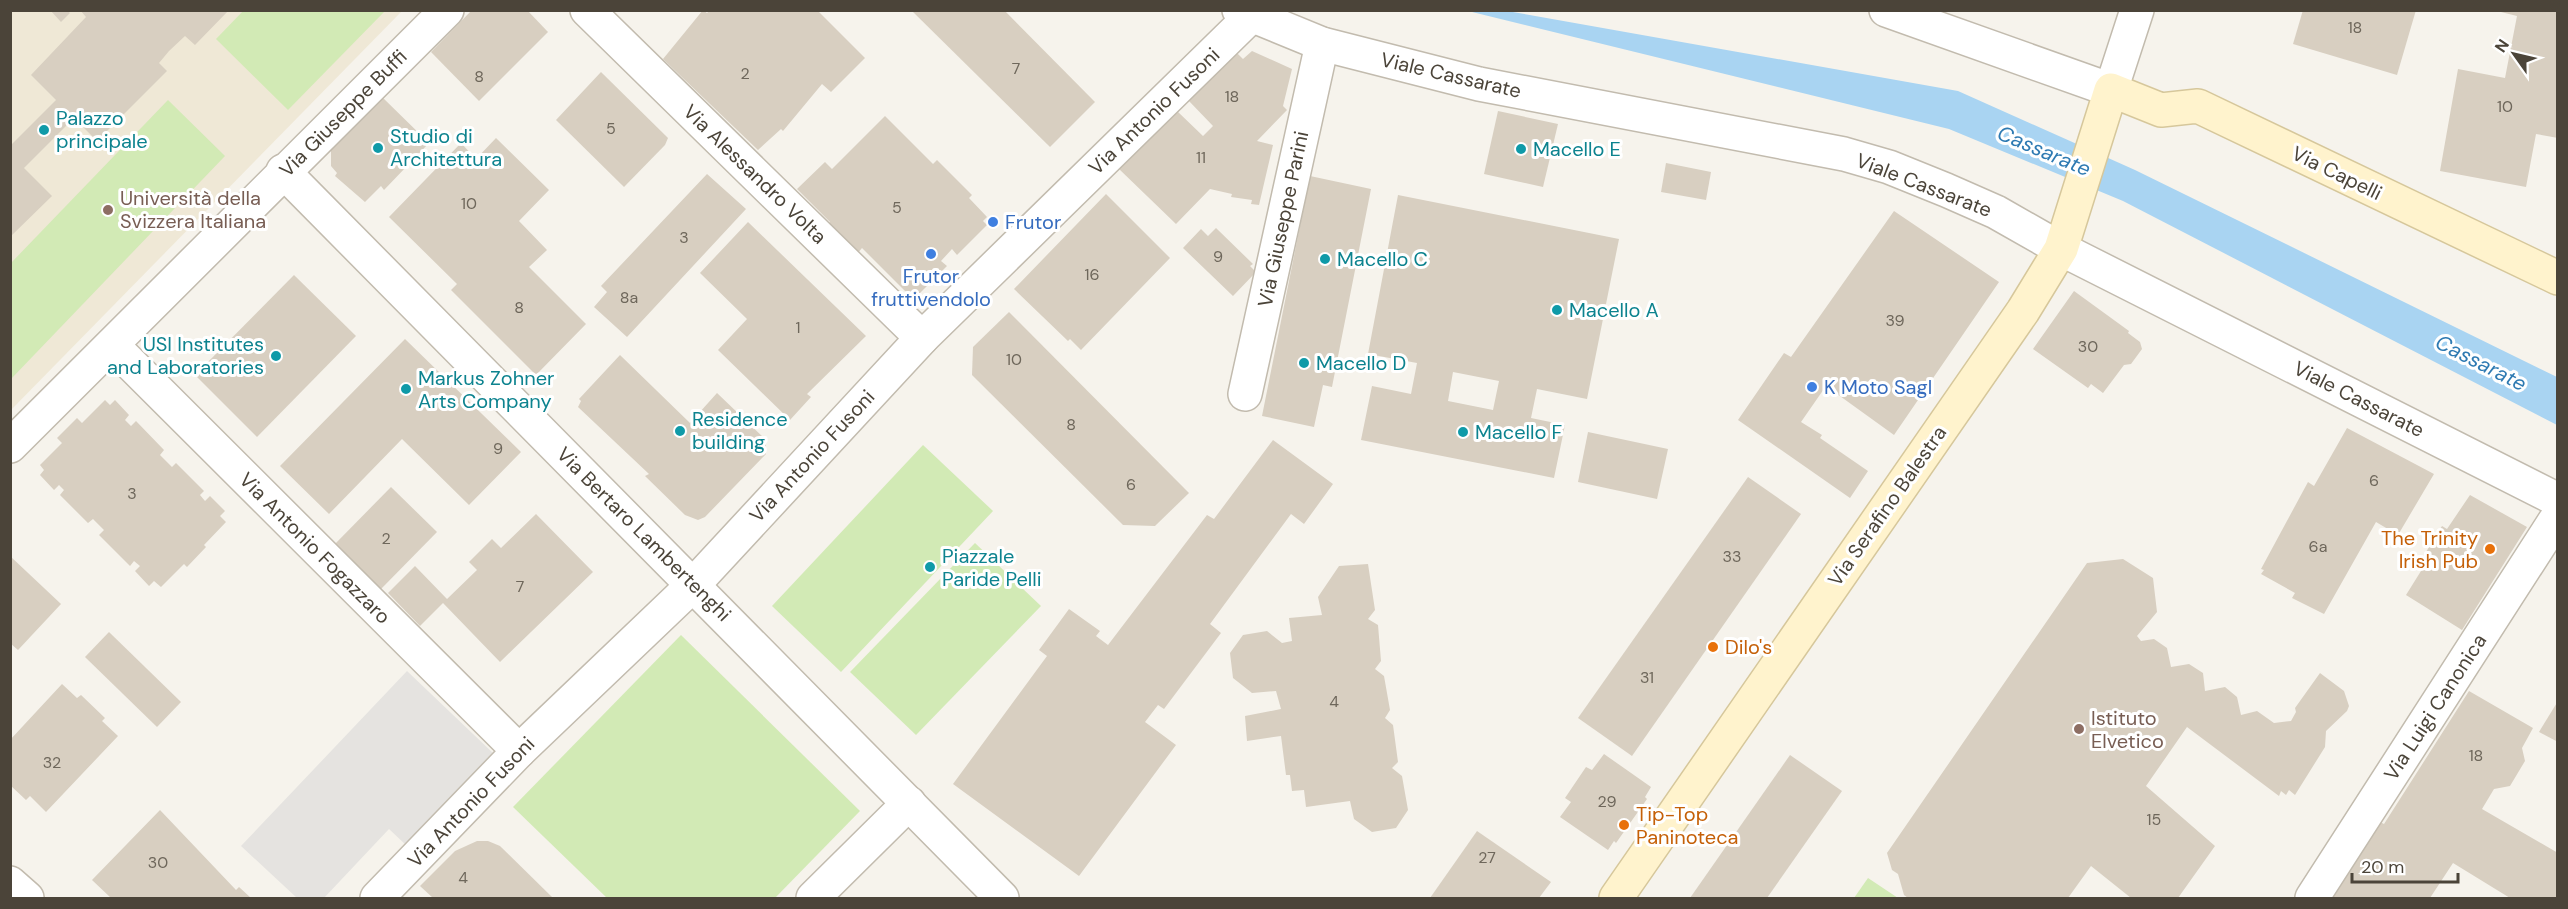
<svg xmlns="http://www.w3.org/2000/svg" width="2568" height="909" font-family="'DM Sans',sans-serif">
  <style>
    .education { fill: #efe8d6 }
    .green { fill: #d2eab5 }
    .parking { fill: #e5e3e0 }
    .water { fill: #a9d4f2 }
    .building { fill: #d8cfc1; fill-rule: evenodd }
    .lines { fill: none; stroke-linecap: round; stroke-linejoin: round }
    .minor-casing { stroke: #c2bbae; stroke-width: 36 }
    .tertiary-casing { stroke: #c2bbae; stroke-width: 36 }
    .secondary-casing { stroke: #d6c79b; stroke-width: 36 }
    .minor { stroke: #fff; stroke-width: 33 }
    .tertiary { stroke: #fff; stroke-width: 33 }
    .secondary { stroke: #fff3cd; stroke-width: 33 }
    .culture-dot { fill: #0f9aa8; stroke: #fff; stroke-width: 2 }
    .education-dot { fill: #8d6e63; stroke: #fff; stroke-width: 2 }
    .shop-dot { fill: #3f7fe0; stroke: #fff; stroke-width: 2 }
    .food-dot { fill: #e8710a; stroke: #fff; stroke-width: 2 }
    .labels { text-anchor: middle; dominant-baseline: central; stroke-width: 6; stroke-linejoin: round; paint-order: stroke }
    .number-label { font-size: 16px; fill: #6e675b }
    .street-label { font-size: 20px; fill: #4b4439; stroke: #fff }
    .culture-label { font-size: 20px; fill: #0d838f; stroke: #fff; text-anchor: start }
    .education-label { font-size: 20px; fill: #785e54; stroke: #fff; text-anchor: start }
    .shop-label { font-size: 20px; fill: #366cbe; stroke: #fff; text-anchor: start }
    .food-label { font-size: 20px; fill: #c56008; stroke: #fff; text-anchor: start }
    .water-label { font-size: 21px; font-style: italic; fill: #2e7ab2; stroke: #fff }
  </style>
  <rect width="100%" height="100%" fill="#f6f3ec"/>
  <path class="education" d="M 11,11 L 402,11 L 11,410 Z"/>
  <g class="green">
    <path d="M 244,10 L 385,10 L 385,11 L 288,110 L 216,39 Z"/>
    <path d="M 168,100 L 225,156 L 11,379 L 11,263 Z"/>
    <path d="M 923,445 L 993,511 L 841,672 L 772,606 Z"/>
    <path d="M 975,543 L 1041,606 L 916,735 L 850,672 Z"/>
    <path d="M 681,635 L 860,811 L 775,898 L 607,898 L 513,807 Z"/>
    <path d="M 1868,878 L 1898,898 L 1854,898 Z"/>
  </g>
  <path class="parking" d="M 407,671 L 494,754 L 407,846 L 389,829 L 324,898 L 297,898 L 241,846 Z"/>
  <path class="water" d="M 1468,11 L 1507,11 L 1958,91 L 2135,170 L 2557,377 L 2557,425 L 2123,201 L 1949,129 Z"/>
  <g class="building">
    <path d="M 50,10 L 67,10 L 70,13 L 61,22 Z"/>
    <path d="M 80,10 L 229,10 L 195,45 L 185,36 L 169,51 L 159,63 L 167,71 L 97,141 L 74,118 L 24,168 L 52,196 L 10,237 L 10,146 L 56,100 L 31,75 L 86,17 Z"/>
    <path d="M 472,10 L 527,10 L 548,32 L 479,101 L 431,52 Z"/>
    <path d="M 703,10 L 707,13 L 710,10 L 817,10 L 865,58 L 831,92 L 822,84 L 783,131 L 781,129 L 758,150 L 663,59 Z"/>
    <path d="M 911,10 L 1004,10 L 1095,102 L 1050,147 Z"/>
    <path d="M 2303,10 L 2416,10 L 2397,75 L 2293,44 Z"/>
    <path d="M 2493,10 L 2558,10 L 2558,138 L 2536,134 L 2526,187 L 2440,171 L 2458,69 L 2505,78 L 2517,16 Z"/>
    <path d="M 1234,50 L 1243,59 L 1252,51 L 1292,69 L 1283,106 L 1287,110 L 1257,141 L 1273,145 L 1259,205 L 1251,204 L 1252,200 L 1231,197 L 1232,194 L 1210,189 L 1176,224 L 1119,169 L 1177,111 L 1203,136 L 1213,126 L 1188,100 Z"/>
    <path d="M 601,72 L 668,138 L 665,145 L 624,187 L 556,120 Z"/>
    <path d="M 381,96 L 429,143 L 384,190 L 381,186 L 365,202 L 335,176 L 337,173 L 331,166 L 331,150 Z"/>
    <path d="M 1498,111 L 1558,124 L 1543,187 L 1484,174 Z"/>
    <path d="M 885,116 L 933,164 L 937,160 L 972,195 L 969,198 L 987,217 L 983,221 L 987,225 L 957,255 L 952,249 L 941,261 L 947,266 L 918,295 L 913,290 L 909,295 L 862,248 L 857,254 L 827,225 L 830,222 L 797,189 L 825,162 L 832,169 Z"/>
    <path d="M 496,138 L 549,190 L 519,221 L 547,250 L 529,267 L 586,324 L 536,375 L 451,290 L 457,284 L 389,217 L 461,143 L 476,159 Z"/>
    <path d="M 1666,163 L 1711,172 L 1706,200 L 1661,192 Z"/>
    <path d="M 707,174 L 746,209 L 627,337 L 594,307 L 607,292 L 601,286 Z"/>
    <path d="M 1310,176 L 1371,189 L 1332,387 L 1323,385 L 1314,427 L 1262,416 Z"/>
    <path d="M 1106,194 L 1170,258 L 1081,350 L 1070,339 L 1068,341 L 1014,289 Z"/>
    <path d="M 1398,195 L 1619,239 L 1587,399 L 1537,389 L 1531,418 L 1565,425 L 1554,478 L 1361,440 L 1372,386 L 1411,394 L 1417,363 L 1368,354 ZM 1453,372 L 1499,381 L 1493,410 L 1448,401 Z"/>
    <path d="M 1894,211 L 1999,282 L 1894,435 L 1826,386 L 1801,422 L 1822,435 L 1820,438 L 1868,471 L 1850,498 L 1738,420 L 1784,353 L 1791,357 Z"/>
    <path d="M 748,222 L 866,336 L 807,394 L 811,397 L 790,420 L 718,350 L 747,319 L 700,273 Z"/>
    <path d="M 1216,228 L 1253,264 L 1250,266 L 1256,272 L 1233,296 L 1183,248 L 1201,229 L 1208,236 Z"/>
    <path d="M 294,275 L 356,336 L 257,437 L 195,375 Z"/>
    <path d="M 2074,291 L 2129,331 L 2128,333 L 2140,342 L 2142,349 L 2131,364 L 2124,365 L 2103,393 L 2091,384 L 2088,388 L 2033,349 Z"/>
    <path d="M 1009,312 L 1189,493 L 1155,526 L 1123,525 L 972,375 L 973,347 Z"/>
    <path d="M 405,339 L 521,452 L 469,505 L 402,439 L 329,514 L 280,466 Z"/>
    <path d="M 620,355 L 690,423 L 717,393 L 766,440 L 766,454 L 705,517 L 698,520 L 685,515 L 645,476 L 649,474 L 578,407 L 581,401 L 579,399 Z"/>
    <path d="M 105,400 L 110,405 L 115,400 L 129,415 L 125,420 L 131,426 L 136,421 L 164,450 L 160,455 L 172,467 L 176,463 L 204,491 L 200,495 L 205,501 L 210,496 L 225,511 L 220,516 L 226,522 L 204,545 L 206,547 L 187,567 L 184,564 L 161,587 L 154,581 L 149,586 L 135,571 L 140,566 L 134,561 L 130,566 L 99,535 L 104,530 L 93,519 L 88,523 L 60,495 L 64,490 L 59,485 L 54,490 L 40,475 L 44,470 L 40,465 L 62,443 L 57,438 L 77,418 L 82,423 Z"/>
    <path d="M 2347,428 L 2434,474 L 2398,535 L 2376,522 L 2324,614 L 2292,598 L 2295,593 L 2261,574 L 2264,570 L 2261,569 L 2308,482 L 2314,486 Z"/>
    <path d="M 1588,432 L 1668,449 L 1657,499 L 1578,482 Z"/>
    <path d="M 1273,440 L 1333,484 L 1304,524 L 1291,514 L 1210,624 L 1221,633 L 1164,709 L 1158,705 L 1145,722 L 1176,745 L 1079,876 L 953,784 L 1047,656 L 1039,650 L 1069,609 L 1100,631 L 1096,636 L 1108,645 L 1207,515 L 1214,519 Z"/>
    <path d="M 1748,477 L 1801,514 L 1632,756 L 1578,718 Z"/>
    <path d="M 391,487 L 437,532 L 381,589 L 335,544 Z"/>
    <path d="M 2470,495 L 2527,527 L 2462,630 L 2406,595 L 2431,555 L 2426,552 L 2442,526 L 2447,529 Z"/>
    <path d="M 536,514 L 593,572 L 500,662 L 443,603 L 420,626 L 388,593 L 415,566 L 447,599 L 477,570 L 469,562 L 492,539 L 501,548 Z"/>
    <path d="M 10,556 L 61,604 L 18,650 L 10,643 Z"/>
    <path d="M 2123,559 L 2153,578 L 2157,612 L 2137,636 L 2141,641 L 2154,639 L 2167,648 L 2171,667 L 2189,664 L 2203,673 L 2205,691 L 2225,687 L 2237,697 L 2241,715 L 2257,711 L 2274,723 L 2291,721 L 2296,712 L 2295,708 L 2320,673 L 2344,691 L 2349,706 L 2347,711 L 2326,731 L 2325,747 L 2295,795 L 2289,790 L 2286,795 L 2281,791 L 2279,796 L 2187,727 L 2146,786 L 2215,846 L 2178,898 L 2131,898 L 2091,866 L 2068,898 L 1908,898 L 1904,895 L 1898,874 L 1892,870 L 1887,853 L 2087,563 Z"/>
    <path d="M 1368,564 L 1375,610 L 1368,619 L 1378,625 L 1381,661 L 1375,669 L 1384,676 L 1390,710 L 1385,718 L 1393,725 L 1398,762 L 1392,768 L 1402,776 L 1408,810 L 1396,828 L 1372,832 L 1354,819 L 1350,801 L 1306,807 L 1304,790 L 1292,791 L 1290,775 L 1286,775 L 1281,736 L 1247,741 L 1245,716 L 1281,709 L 1276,691 L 1252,693 L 1233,678 L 1230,653 L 1243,635 L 1267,631 L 1282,643 L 1292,641 L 1289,618 L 1322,615 L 1318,597 L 1339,566 Z"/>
    <path d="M 109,632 L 181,702 L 157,727 L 85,657 Z"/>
    <path d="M 62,684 L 77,698 L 81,695 L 105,718 L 102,721 L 118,736 L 46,812 L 30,796 L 26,800 L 10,785 L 10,740 Z"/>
    <path d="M 2469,691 L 2533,728 L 2522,748 L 2525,761 L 2510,786 L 2494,789 L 2482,809 L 2558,853 L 2556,898 L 2510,898 L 2453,863 L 2430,898 L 2331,898 L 2380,822 L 2384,824 Z"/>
    <path d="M 2558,701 L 2558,742 L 2539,732 Z"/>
    <path d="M 1604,754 L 1651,787 L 1645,797 L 1647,799 L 1616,843 L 1614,841 L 1608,850 L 1560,817 L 1571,802 L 1565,798 L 1586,767 L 1592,770 Z"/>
    <path d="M 1790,755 L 1842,791 L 1767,898 L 1690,898 Z"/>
    <path d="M 160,810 L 236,890 L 239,887 L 251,898 L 111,898 L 92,880 Z"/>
    <path d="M 1477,831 L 1551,882 L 1539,898 L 1430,898 Z"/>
    <path d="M 477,841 L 488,841 L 500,846 L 553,898 L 433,898 L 420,886 L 455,851 Z"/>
  </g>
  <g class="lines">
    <g class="minor-casing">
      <g id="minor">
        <path d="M 587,10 L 922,338"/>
        <path d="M 1886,10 L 2111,90 L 2137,10"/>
        <path d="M 283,171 L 1002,898"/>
        <path d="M 112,345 L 519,751"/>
        <path d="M 1245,394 L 1322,44"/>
        <path d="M 10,446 L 447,10"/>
        <path d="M 377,898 L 519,751 L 694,584 L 922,338 L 1251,16"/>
        <path d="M 813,898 L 909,803"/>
        <path d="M 2312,898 L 2558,516"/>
      </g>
    </g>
    <g class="tertiary-casing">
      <g id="tertiary">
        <path d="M 1239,10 L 1322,44 L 1479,84 L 1844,154 L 1889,167 L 1946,190 L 1996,212 L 2061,249 L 2558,500"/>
        <path d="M 10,883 L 27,898"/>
      </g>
    </g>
    <g class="secondary-casing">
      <path id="secondary" d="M 1616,898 L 2023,311 L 2061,249 L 2111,90 L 2161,110 L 2198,106 L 2558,278"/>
    </g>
    <use href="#minor" class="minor"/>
    <use href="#tertiary" class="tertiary"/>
    <use href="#secondary" class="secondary"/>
  </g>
  <g class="culture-dot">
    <circle cx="44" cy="130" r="6"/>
    <circle cx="378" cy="148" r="6"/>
    <circle cx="1521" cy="149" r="6"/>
    <circle cx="1325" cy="259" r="6"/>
    <circle cx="1557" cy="310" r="6"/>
    <circle cx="276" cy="356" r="6"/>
    <circle cx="1304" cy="363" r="6"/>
    <circle cx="406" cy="389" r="6"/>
    <circle cx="680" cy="431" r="6"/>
    <circle cx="1463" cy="432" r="6"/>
    <circle cx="930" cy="567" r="6"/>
  </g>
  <g class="education-dot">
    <circle cx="108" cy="210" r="6"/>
    <circle cx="2079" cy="729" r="6"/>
  </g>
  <g class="shop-dot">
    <circle cx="993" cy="222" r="6"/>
    <circle cx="931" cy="254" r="6"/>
    <circle cx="1812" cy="387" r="6"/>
  </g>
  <g class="food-dot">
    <circle cx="2490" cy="549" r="6"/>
    <circle cx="1713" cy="647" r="6"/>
    <circle cx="1624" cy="825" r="6"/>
  </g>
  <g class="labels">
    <g class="number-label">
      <text x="2355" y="27">18</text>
      <text x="1016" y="68">7</text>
      <text x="745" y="73">2</text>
      <text x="479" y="76">8</text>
      <text x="1232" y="96">18</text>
      <text x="2505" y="106">10</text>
      <text x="611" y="128">5</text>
      <text x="1201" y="157">11</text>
      <text x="469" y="203">10</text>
      <text x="897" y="207">5</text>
      <text x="684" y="237">3</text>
      <text x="1218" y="256">9</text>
      <text x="1092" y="274">16</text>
      <text x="629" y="297">8a</text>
      <text x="519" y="307">8</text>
      <text x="1895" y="320">39</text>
      <text x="798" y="327">1</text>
      <text x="2088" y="346">30</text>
      <text x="1014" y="359">10</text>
      <text x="1071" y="424">8</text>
      <text x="498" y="448">9</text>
      <text x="2374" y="480">6</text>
      <text x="1131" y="484">6</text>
      <text x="132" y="493">3</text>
      <text x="386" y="538">2</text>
      <text x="2318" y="546">6a</text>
      <text x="1732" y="556">33</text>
      <text x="520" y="586">7</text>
      <text x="1647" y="677">31</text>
      <text x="1334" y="701">4</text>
      <text x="2476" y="755">18</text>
      <text x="52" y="762">32</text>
      <text x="1607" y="801">29</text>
      <text x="2154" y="819">15</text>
      <text x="1487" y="857">27</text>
      <text x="158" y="862">30</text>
      <text x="463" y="877">4</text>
    </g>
    <g class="street-label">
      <text transform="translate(1451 75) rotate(13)">Viale Cassarate</text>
      <text transform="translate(1154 111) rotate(-44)">Via Antonio Fusoni</text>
      <text transform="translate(343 113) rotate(-45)">Via Giuseppe Buffi</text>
      <text transform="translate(2337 173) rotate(26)">Via Capelli</text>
      <text transform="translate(755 174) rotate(44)">Via Alessandro Volta</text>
      <text transform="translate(1924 185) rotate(21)">Viale Cassarate</text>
      <text transform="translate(1283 219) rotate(-78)">Via Giuseppe Parini</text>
      <text transform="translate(2359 399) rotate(27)">Viale Cassarate</text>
      <text transform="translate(812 456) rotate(-47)">Via Antonio Fusoni</text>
      <text transform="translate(1887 506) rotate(-55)">Via Serafino Balestra</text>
      <text transform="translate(644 534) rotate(45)">Via Bertaro Lambertenghi</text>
      <text transform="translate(315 548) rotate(45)">Via Antonio Fogazzaro</text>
      <text transform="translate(2435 707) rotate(-57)">Via Luigi Canonica</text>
      <text transform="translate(471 802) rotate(-46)">Via Antonio Fusoni</text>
    </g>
    <g class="culture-label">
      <text x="56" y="118">Palazzo<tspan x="56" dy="23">principale</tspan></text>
      <text x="390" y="136">Studio di<tspan x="390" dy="23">Architettura</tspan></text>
      <text x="1533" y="149">Macello E</text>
      <text x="1337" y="259">Macello C</text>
      <text x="1569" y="310">Macello A</text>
      <text x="264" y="344" text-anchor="end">USI Institutes<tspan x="264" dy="23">and Laboratories</tspan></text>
      <text x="1316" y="363">Macello D</text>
      <text x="418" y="378">Markus Zohner<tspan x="418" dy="23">Arts Company</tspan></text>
      <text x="692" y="419">Residence<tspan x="692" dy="23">building</tspan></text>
      <text x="1475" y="432">Macello F</text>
      <text x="942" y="556">Piazzale<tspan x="942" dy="23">Paride Pelli</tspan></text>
    </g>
    <g class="education-label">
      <text x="120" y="198">Università della<tspan x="120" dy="23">Svizzera Italiana</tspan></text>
      <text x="2091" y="718">Istituto<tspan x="2091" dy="23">Elvetico</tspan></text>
    </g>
    <g class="shop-label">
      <text x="1005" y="222">Frutor</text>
      <text x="931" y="276" text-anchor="middle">Frutor<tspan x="931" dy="23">fruttivendolo</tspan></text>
      <text x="1824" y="387">K Moto Sagl</text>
    </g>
    <g class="food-label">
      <text x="2478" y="538" text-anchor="end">The Trinity<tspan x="2478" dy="23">Irish Pub</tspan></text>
      <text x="1725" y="647">Dilo's</text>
      <text x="1636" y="814">Tip-Top<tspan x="1636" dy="23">Paninoteca</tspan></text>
    </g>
    <g class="water-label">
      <text transform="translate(2044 151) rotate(23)">Cassarate</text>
      <text transform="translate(2481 363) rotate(27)">Cassarate</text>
    </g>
  </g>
  <rect width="2568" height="909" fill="none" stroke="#4b4439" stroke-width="24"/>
  <g transform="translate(2514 54) rotate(304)" stroke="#ffffff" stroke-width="4.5" paint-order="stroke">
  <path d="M0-4.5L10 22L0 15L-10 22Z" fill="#4b4439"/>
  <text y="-9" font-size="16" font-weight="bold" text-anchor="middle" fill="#4b4439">N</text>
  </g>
  <path d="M2352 873v9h106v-9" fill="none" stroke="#4b4439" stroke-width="3"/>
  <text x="2361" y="873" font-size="18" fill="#4b4439" stroke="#ffffff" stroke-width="4.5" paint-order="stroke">20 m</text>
</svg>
